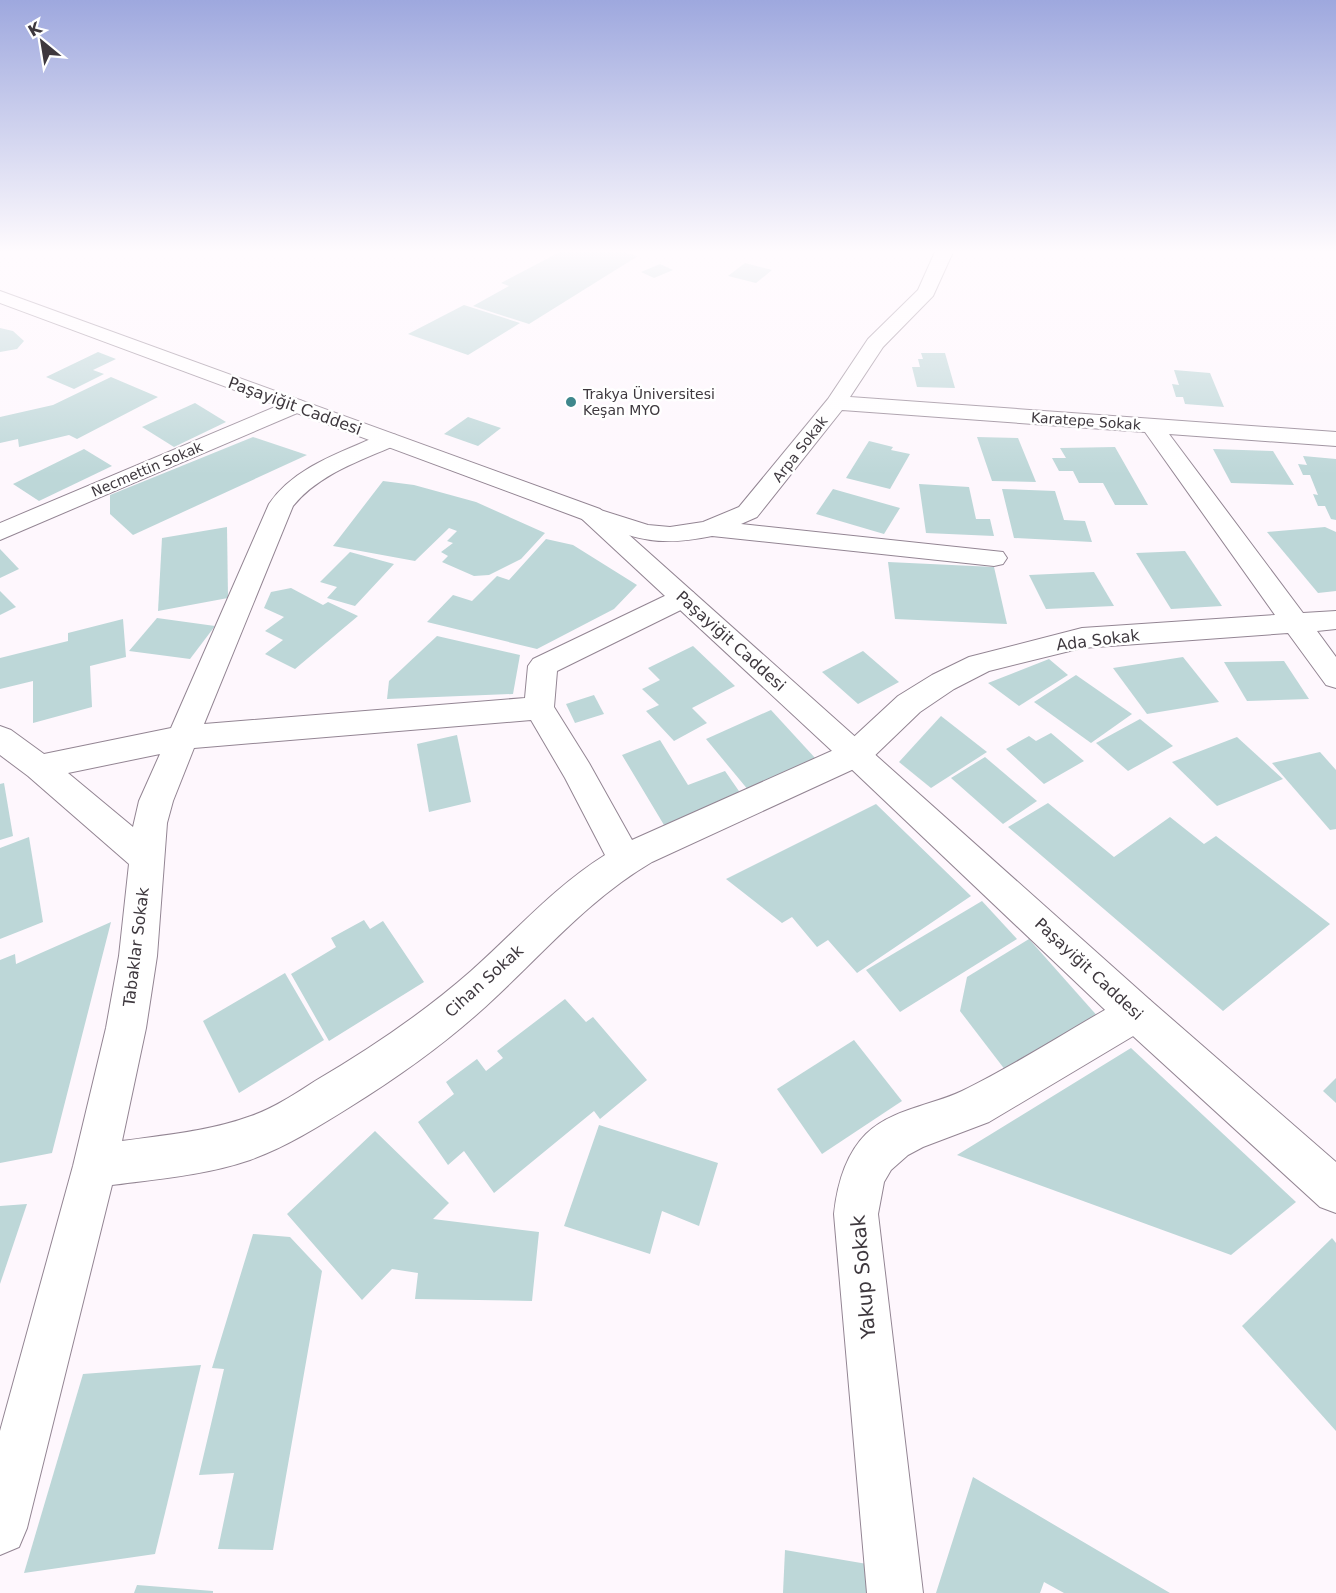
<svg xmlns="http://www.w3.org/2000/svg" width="1336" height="1593" font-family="'DejaVu Sans',sans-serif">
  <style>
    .building { fill: #bdd7d8 }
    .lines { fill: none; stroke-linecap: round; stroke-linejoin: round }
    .street-casing { stroke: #938593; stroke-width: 2 }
    .secondary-casing { stroke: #938593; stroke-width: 2 }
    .street { fill: #fff; fill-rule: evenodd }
    .secondary { fill: #fff; fill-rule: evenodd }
    .poi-dot { fill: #3f878c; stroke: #fff; stroke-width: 2 }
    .labels { text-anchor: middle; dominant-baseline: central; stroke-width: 5; stroke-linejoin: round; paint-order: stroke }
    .far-poi-label { font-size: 14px; fill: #3e383e; stroke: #fff; text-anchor: start }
    .far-street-label { font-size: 14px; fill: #3e383e; stroke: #fff }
    .street-label { font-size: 16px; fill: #3e383e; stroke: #fff }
    .near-street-label { font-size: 20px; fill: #3e383e; stroke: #fff }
  </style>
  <rect width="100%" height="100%" fill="#fef7fd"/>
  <g class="building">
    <path d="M 560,252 L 623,252 L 638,256 L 529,324 L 473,306 L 509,286 L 501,283 Z"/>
    <path d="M 745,263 L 772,270 L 756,283 L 728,276 Z"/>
    <path d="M 660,264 L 673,270 L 654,278 L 641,272 Z"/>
    <path d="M 464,305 L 520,323 L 468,355 L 408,334 Z"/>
    <path d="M 0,328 L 13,331 L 24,341 L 17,349 L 0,352 Z"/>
    <path d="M 98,352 L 116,359 L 93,370 L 104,374 L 74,389 L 46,377 Z"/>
    <path d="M 921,353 L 945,353 L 955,388 L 917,387 L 912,367 L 920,367 L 918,359 L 923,359 Z"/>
    <path d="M 1174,370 L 1210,373 L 1224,407 L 1185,404 L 1183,397 L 1176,397 L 1172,384 L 1179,385 Z"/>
    <path d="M 111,377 L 158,397 L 77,439 L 69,435 L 19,447 L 18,439 L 0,443 L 0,417 L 53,405 Z"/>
    <path d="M 195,403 L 226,422 L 174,447 L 142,427 Z"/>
    <path d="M 468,417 L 501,428 L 478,446 L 444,434 Z"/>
    <path d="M 253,437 L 307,455 L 133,535 L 110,514 L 110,495 Z"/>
    <path d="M 977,437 L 1018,438 L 1036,482 L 992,481 Z"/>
    <path d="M 869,441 L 893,447 L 891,450 L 910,454 L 890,489 L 846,478 Z"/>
    <path d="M 1115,447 L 1148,505 L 1115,505 L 1103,483 L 1079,483 L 1073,471 L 1059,471 L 1052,458 L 1066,458 L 1060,448 Z"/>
    <path d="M 84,449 L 112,466 L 39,501 L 13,484 Z"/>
    <path d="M 1213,449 L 1273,451 L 1294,485 L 1231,483 Z"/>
    <path d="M 1303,456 L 1336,459 L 1336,520 L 1331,519 L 1325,506 L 1318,506 L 1313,494 L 1318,495 L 1310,475 L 1303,475 L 1298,464 L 1307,465 Z"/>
    <path d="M 383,481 L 414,485 L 476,502 L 545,533 L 521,559 L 489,575 L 474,576 L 442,562 L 448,556 L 441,552 L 453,543 L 447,541 L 457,531 L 449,528 L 415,561 L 333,546 Z"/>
    <path d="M 919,484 L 969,487 L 976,519 L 990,519 L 994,536 L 926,533 Z"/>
    <path d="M 833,489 L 900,508 L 884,534 L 816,514 Z"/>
    <path d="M 1002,489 L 1055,491 L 1064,520 L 1085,521 L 1092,542 L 1014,538 Z"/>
    <path d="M 227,527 L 228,598 L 158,611 L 162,538 Z"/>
    <path d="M 1325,527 L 1336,532 L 1336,591 L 1318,593 L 1267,532 Z"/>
    <path d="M 546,539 L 573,545 L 637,585 L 614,609 L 537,649 L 427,622 L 453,595 L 472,601 L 497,576 L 509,580 Z"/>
    <path d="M 0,549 L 19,569 L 0,578 Z"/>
    <path d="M 1185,551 L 1222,606 L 1171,609 L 1136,553 Z"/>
    <path d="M 350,552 L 394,564 L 355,606 L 327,598 L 337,587 L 320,582 Z"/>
    <path d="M 888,562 L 994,567 L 1007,624 L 895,619 Z"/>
    <path d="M 1094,572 L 1114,606 L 1046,609 L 1029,575 Z"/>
    <path d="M 291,588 L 323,605 L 328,602 L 358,616 L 295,669 L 265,654 L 283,640 L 265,631 L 284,617 L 264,608 L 271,592 Z"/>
    <path d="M 0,591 L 16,607 L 0,615 Z"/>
    <path d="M 157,618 L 215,626 L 190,659 L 129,651 Z"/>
    <path d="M 123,619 L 126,657 L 90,666 L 92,707 L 33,723 L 33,681 L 0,689 L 0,658 L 68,641 L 68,633 Z"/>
    <path d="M 437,636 L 520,655 L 513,694 L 387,699 L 389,681 Z"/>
    <path d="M 693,646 L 735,686 L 692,708 L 707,723 L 674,741 L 646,711 L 659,705 L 642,689 L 660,680 L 648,668 Z"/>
    <path d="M 863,651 L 899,682 L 858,704 L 822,672 Z"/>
    <path d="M 1183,657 L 1219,702 L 1147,714 L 1113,668 Z"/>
    <path d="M 1049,659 L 1068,675 L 1019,706 L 988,683 Z"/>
    <path d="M 1284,661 L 1309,699 L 1247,701 L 1224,662 Z"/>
    <path d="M 1076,675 L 1132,714 L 1091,743 L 1034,702 Z"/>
    <path d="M 594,695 L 604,714 L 575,723 L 566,704 Z"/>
    <path d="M 771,710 L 816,759 L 749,791 L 706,739 Z"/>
    <path d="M 941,716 L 987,752 L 931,788 L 899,762 Z"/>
    <path d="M 1140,719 L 1173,746 L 1128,771 L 1096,743 Z"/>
    <path d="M 1051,733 L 1084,761 L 1044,784 L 1006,749 L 1029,736 L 1036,741 Z"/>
    <path d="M 457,735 L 471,802 L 429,812 L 417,744 Z"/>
    <path d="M 1237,737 L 1283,779 L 1217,806 L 1172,762 Z"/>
    <path d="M 660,740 L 688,785 L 725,771 L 741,794 L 664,825 L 622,755 Z"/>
    <path d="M 1320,752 L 1336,770 L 1336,829 L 1330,830 L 1272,763 Z"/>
    <path d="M 985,757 L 1037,801 L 1003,824 L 951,778 Z"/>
    <path d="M 4,783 L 13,836 L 0,840 L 0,784 Z"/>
    <path d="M 1048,803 L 1114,857 L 1170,817 L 1204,844 L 1216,836 L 1330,924 L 1223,1011 L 1008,827 Z"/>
    <path d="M 876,804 L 971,896 L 857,973 L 828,940 L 817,947 L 792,917 L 782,923 L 726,879 Z"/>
    <path d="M 29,837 L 43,922 L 0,939 L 0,848 Z"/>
    <path d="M 982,901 L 1017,939 L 900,1012 L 866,970 Z"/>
    <path d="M 364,920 L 370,929 L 383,921 L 424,982 L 329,1041 L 291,974 L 336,947 L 331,938 Z"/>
    <path d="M 111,922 L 52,1153 L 0,1163 L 0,960 L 15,954 L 16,964 Z"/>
    <path d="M 1029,939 L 1100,1019 L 1009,1075 L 960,1011 L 967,977 Z"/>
    <path d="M 285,973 L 324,1040 L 239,1093 L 203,1021 Z"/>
    <path d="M 565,999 L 586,1022 L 593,1017 L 647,1080 L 600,1119 L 594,1111 L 494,1193 L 464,1151 L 448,1165 L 418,1122 L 454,1094 L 446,1082 L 477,1059 L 486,1071 L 503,1058 L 497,1051 Z"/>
    <path d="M 854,1040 L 902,1101 L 822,1154 L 777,1089 Z"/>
    <path d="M 1131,1048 L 1296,1202 L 1231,1255 L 957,1155 Z"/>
    <path d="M 1336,1078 L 1336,1103 L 1323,1091 Z"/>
    <path d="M 599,1125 L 718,1163 L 699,1226 L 662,1211 L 650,1254 L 564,1226 Z"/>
    <path d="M 375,1131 L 449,1203 L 433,1219 L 539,1232 L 532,1301 L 415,1299 L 418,1273 L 392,1269 L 362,1300 L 287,1214 Z"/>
    <path d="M 27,1204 L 0,1284 L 0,1206 Z"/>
    <path d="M 253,1234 L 290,1237 L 322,1271 L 273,1550 L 218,1549 L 234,1473 L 199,1475 L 224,1369 L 212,1368 Z"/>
    <path d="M 1332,1238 L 1336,1243 L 1336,1431 L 1242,1326 Z"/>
    <path d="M 201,1365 L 155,1554 L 24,1573 L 83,1374 Z"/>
    <path d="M 973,1477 L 1170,1593 L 1064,1593 L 1044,1582 L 1040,1593 L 936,1593 Z"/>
    <path d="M 785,1550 L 867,1564 L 867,1593 L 783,1593 Z"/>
    <path d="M 137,1585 L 213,1591 L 213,1593 L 134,1593 Z"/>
  </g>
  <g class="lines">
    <g class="street-casing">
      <g id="street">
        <path d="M 935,252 L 953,252 L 933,296 L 883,347 L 850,397 L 1336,432 L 1336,446 L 1169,434 L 1303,613 L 1336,611 L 1336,629 L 1317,631 L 1336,657 L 1336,688 L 1326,685 L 1288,633 L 1082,648 L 989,671 L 954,689 L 920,712 L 867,763 L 652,862 C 591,898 549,947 498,995 C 453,1038 403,1074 350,1107 C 318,1127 286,1147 250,1160 C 206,1175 158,1179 112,1185 L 27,1528 L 19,1547 L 0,1555 L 0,1431 L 73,1166 L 106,1028 L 119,956 L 129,864 L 28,776 L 0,755 L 0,726 L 11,730 L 44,754 L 171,728 L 269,504 C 294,467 340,453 380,435 L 388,433 L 396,435 L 399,440 L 396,445 C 360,461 319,474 293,506 L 204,724 L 525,698 L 528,666 L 533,659 L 673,592 L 683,589 L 693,592 L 697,598 L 693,604 L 557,671 L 554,707 L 589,763 L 632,840 L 845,745 L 898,696 L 932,675 L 969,657 L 1082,628 L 1275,615 L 1145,432 L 842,410 L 757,517 L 741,524 L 1003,552 L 1007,558 L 1003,564 L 994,566 L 712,536 C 654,548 635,538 582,519 L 579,514 L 582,509 L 591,507 L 648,525 L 670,527 L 703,522 L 739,507 L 828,399 L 868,339 L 918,290 ZM 531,720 L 565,778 L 605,855 C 554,887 515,932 471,971 C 423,1013 370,1049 315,1081 C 295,1094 274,1108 251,1116 C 210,1131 165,1135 122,1141 L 146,1028 L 157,956 L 167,823 L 173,801 L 194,748 ZM 160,754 L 139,801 L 133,827 L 68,773 Z"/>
        <path d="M 294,399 L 302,401 L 305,406 L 302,411 L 0,540 L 0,523 Z"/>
        <path d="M 1136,995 L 1150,1000 L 1156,1013 L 1150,1026 L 989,1122 L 923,1147 L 908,1155 L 891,1170 L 884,1182 L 878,1214 L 923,1593 L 867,1593 L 834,1214 C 837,1186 845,1155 866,1134 C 892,1109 930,1106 962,1091 C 1017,1064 1069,1030 1122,1000 Z"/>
      </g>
    </g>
    <g class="secondary-casing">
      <path id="secondary" d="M 0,291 L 600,509 L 1150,1000 L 1336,1162 L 1336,1213 L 1320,1207 L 1122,1026 L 845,763 L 582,519 L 0,303 Z"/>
    </g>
    <use href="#street" class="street"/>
    <use href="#secondary" class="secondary"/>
  </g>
  <linearGradient id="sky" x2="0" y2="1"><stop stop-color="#9ea8de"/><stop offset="0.53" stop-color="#fffbfe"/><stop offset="1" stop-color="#fffbfe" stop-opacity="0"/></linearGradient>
  <rect width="1336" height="475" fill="url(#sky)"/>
  <circle class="poi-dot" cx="571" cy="402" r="6"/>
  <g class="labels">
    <g class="far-poi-label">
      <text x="583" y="394">Trakya Üniversitesi<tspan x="583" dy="16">Keşan MYO</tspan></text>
    </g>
    <g class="far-street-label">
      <text transform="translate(1086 421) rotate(4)">Karatepe Sokak</text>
      <text transform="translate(800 449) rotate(-52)">Arpa Sokak</text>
      <text transform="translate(147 469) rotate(-23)">Necmettin Sokak</text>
    </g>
    <g class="street-label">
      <text transform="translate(295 406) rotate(20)">Paşayiğit Caddesi</text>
      <text transform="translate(1098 640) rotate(-7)">Ada Sokak</text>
      <text transform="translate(731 641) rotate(42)">Paşayiğit Caddesi</text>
      <text transform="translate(136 947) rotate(-83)">Tabaklar Sokak</text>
      <text transform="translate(1089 969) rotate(43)">Paşayiğit Caddesi</text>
      <text transform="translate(484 981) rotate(-42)">Cihan Sokak</text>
    </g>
    <g class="near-street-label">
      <text transform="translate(863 1277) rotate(-95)">Yakup Sokak</text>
    </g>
  </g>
  <g transform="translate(42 42) rotate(330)" stroke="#ffffff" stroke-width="4.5" paint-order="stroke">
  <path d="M0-4.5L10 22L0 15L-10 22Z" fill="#3e383e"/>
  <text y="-9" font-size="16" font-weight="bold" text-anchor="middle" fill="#3e383e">K</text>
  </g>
</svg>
